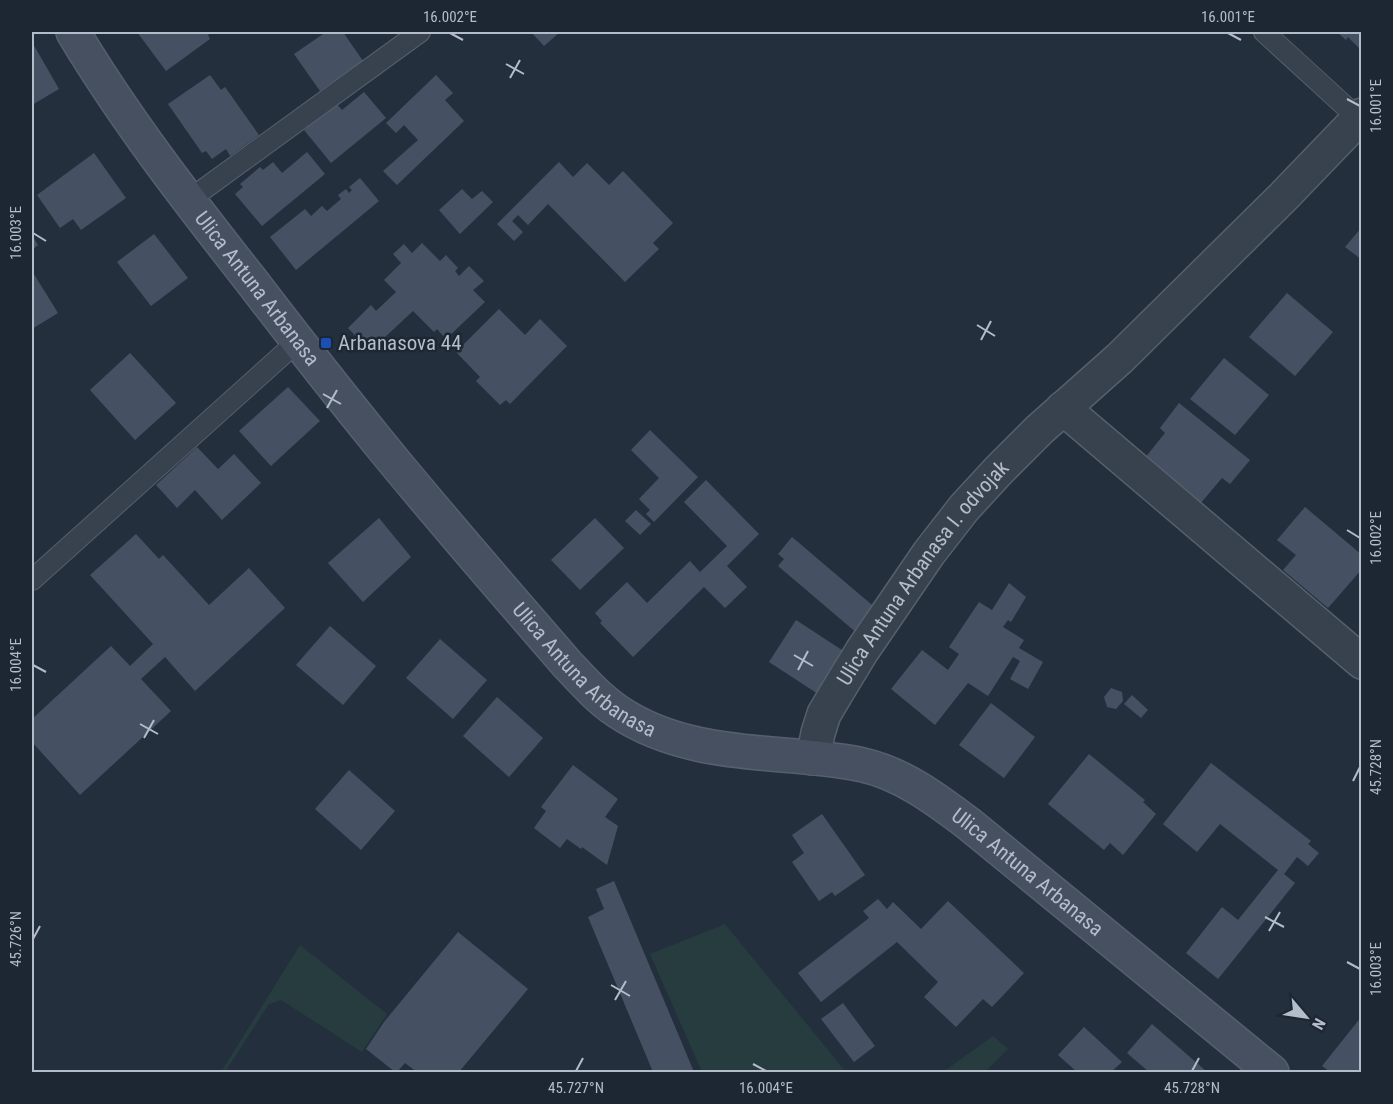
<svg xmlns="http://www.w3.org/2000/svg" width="1393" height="1104" font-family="'Roboto Condensed',sans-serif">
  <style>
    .green { fill: #263c3f }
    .building { fill: #455162 }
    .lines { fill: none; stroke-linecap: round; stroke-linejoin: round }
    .lane-casing { stroke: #565f6c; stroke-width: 22 }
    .street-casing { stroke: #565f6c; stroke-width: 36 }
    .secondary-casing { stroke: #565f6c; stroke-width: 36 }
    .lane { stroke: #38414e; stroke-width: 20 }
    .street { stroke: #38414e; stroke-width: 33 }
    .secondary { stroke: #465061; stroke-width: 33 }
    .ticks { fill: none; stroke: #b4bcc9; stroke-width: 2 }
    .transit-dot { fill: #1a4fb4; stroke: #1d2633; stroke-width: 2 }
    .labels { text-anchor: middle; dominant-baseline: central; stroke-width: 5; stroke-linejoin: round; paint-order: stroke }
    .street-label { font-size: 21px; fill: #b4bcc9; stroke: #1d2633 }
    .poi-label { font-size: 21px; fill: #b4bcc9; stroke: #1d2633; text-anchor: start }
    .neatline { fill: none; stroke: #b4bcc9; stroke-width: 2 }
    .ticks-label { font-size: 15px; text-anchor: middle; fill: #b4bcc9 }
  </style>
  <rect width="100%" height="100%" fill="#242f3e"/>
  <g class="green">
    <path d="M 725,924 L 846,1072 L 702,1072 L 650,954 Z"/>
    <path d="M 300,945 L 387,1014 L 362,1052 L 281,1000 L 269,1004 L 225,1072 L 221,1072 Z"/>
    <path d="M 993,1036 L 1008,1049 L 985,1072 L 943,1072 Z"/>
  </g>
  <g class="building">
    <path d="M 137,32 L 213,32 L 208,35 L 210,39 L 166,71 Z"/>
    <path d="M 326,32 L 343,32 L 363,61 L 320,91 L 294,54 Z"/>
    <path d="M 531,32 L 560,32 L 544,46 Z"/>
    <path d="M 1337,32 L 1362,32 L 1362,51 L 1348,37 L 1346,40 Z"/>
    <path d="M 32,42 L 59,89 L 32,105 Z"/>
    <path d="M 210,75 L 221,90 L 225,87 L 259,135 L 230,156 L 226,149 L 212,159 L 206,151 L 202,153 L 168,104 Z"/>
    <path d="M 436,75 L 453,93 L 445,100 L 464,121 L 397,185 L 383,171 L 418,140 L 404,125 L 396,133 L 386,123 Z"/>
    <path d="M 364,92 L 386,118 L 331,163 L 304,130 L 336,103 L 342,110 Z"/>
    <path d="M 307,152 L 325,174 L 262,226 L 235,194 L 243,187 L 240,184 L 260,167 L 263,170 L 273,162 L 282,173 Z"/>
    <path d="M 94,153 L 126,198 L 81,230 L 73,219 L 60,228 L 37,195 Z"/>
    <path d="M 559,162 L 573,177 L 587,163 L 609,185 L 623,171 L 673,223 L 653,243 L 659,249 L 625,282 L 548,204 L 528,225 L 518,215 L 512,221 L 523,232 L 514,241 L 497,224 Z"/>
    <path d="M 360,178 L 379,201 L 296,270 L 270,237 L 305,209 L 311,216 L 322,206 L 327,211 L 341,199 L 338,195 L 346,189 L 349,193 L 352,190 L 349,187 Z"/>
    <path d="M 462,189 L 472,199 L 482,191 L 493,202 L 460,234 L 439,210 Z"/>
    <path d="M 1362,227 L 1362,260 L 1345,247 Z"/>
    <path d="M 154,234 L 188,278 L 151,306 L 117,262 Z"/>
    <path d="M 32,235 L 38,245 L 32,250 Z"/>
    <path d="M 422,243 L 440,261 L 446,255 L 458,268 L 455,271 L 459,276 L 469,266 L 484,281 L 473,290 L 485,302 L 446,339 L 437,329 L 434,332 L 413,311 L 370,351 L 348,328 L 371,305 L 376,311 L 396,292 L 384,280 L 401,263 L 393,254 L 404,244 L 412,253 Z"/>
    <path d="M 32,271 L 58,313 L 32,329 Z"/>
    <path d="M 1287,293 L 1333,332 L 1295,376 L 1249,337 Z"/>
    <path d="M 499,309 L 525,335 L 540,319 L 567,346 L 510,404 L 506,400 L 500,405 L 476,381 L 480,377 L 456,352 Z"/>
    <path d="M 130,353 L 176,403 L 135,440 L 90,390 Z"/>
    <path d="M 1224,358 L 1269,395 L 1235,435 L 1190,399 Z"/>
    <path d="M 288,387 L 320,421 L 271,466 L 239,431 Z"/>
    <path d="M 1179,403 L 1250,460 L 1230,484 L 1222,478 L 1200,504 L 1144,459 L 1165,433 L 1160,428 Z"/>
    <path d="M 650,430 L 698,477 L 654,522 L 646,514 L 650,510 L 639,499 L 659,478 L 631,450 Z"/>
    <path d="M 197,447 L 218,469 L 234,454 L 261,483 L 222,520 L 195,490 L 177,508 L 156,485 Z"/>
    <path d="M 706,480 L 759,534 L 727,566 L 747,587 L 725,608 L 704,587 L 633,657 L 600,623 L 602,621 L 595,613 L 627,582 L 647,603 L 690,561 L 700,572 L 727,546 L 684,502 Z"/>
    <path d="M 1305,507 L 1362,555 L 1362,569 L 1328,608 L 1283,570 L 1296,555 L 1277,540 Z"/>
    <path d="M 636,510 L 651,524 L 640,535 L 625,521 Z"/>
    <path d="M 379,518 L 411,557 L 363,602 L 328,563 Z"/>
    <path d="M 595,518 L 624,548 L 580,590 L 551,560 Z"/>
    <path d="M 136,534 L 159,559 L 163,555 L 209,605 L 249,568 L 285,608 L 195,691 L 165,657 L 141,679 L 171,711 L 80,795 L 32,742 L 32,719 L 111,646 L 130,666 L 153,644 L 90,575 Z"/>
    <path d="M 792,537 L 878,610 L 858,634 L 778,566 L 784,559 L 778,554 Z"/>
    <path d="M 1009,583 L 1026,597 L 1011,622 L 1008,620 L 1003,627 L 1024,640 L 1019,648 L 1043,662 L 1028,689 L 1010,679 L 1020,661 L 1013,657 L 988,696 L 968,683 L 935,725 L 891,689 L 922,650 L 948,670 L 959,654 L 949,647 L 979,602 L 992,610 Z"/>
    <path d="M 796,620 L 845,652 L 818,694 L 769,662 Z"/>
    <path d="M 330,626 L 376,666 L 343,705 L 296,665 Z"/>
    <path d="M 440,639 L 487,680 L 453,719 L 406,678 Z"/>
    <path d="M 1111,688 L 1122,692 L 1123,701 L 1116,709 L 1107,707 L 1104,697 Z"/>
    <path d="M 1132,695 L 1148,710 L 1141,718 L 1124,704 Z"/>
    <path d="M 497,697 L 543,738 L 509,777 L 463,736 Z"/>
    <path d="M 991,703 L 1035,737 L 1004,778 L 959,745 Z"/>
    <path d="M 1089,754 L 1145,800 L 1143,802 L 1156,814 L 1123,855 L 1110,843 L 1104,850 L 1048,804 Z"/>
    <path d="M 1211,763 L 1311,841 L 1308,844 L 1319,853 L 1308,866 L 1297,857 L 1284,874 L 1295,883 L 1218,979 L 1186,953 L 1222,907 L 1238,920 L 1278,870 L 1220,824 L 1197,852 L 1163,824 Z"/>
    <path d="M 573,765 L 618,799 L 605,817 L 618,826 L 607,865 L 582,847 L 581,849 L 567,839 L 560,848 L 534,828 L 546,811 L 541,807 Z"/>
    <path d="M 349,770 L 395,811 L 361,850 L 315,809 Z"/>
    <path d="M 822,814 L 865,875 L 835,896 L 832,892 L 819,901 L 792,862 L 804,853 L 792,835 Z"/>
    <path d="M 614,881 L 694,1072 L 653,1072 L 588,917 L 604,909 L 596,889 Z"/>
    <path d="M 878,899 L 887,909 L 893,902 L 921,929 L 948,901 L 1024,973 L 992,1007 L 983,999 L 956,1027 L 924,997 L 938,982 L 897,942 L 821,1002 L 798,973 L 869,918 L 863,911 Z"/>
    <path d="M 458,932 L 528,989 L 459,1072 L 445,1072 L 443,1071 L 442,1072 L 417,1072 L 405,1063 L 397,1072 L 395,1072 L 366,1049 L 384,1022 Z"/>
    <path d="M 843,1003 L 875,1046 L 854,1062 L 821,1019 Z"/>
    <path d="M 1362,1016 L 1362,1072 L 1330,1072 L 1322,1066 Z"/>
    <path d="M 1152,1024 L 1206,1071 L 1205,1072 L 1149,1072 L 1127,1053 Z"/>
    <path d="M 1084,1027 L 1122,1062 L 1111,1072 L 1077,1072 L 1058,1055 Z"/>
  </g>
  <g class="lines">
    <g class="lane-casing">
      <g id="lane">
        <path d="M 1264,32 L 1358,118"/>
        <path d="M 189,201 L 204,189 L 420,32"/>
        <path d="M 32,580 L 298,341"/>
      </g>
    </g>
    <g class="street-casing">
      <g id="street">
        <path d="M 1063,408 L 1362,662"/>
        <path id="s1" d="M 813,758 L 818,733 L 824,714 L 837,692 L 862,651 L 929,553 L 964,508 L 999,470 L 1039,430 L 1120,358 L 1284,196 L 1362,115"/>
      </g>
    </g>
    <g class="secondary-casing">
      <g id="secondary">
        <path id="s2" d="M 73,32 C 125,119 187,199 250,279 C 292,334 335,389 379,443 C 440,518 504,591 567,664 C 583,681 598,698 617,711 C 670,747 733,751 795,756 C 818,758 841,760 863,765 C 903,774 937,800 969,824 L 1272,1072"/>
      </g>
    </g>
    <use href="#lane" class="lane"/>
    <use href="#street" class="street"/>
    <use href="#secondary" class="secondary"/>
  </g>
  <path class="ticks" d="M 450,33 L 463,40M 1228,33 L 1241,40M 506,64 L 524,74M 510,78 L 520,60M 1347,99 L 1360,106M 33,233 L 46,241M 977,325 L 995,336M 981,340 L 991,321M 323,394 L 341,404M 327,408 L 337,390M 1347,530 L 1360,538M 794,655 L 813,666M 33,665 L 46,672M 798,670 L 808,651M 140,724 L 158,734M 144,738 L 154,720M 1353,781 L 1360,767M 1265,917 L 1284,927M 1269,931 L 1280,912M 33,939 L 40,926M 1347,962 L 1360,969M 611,985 L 630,996M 615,1000 L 626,981M 753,1064 L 766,1071M 576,1071 L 583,1058M 1192,1071 L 1199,1058"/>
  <rect class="transit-dot" x="320" y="337" width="12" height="12" rx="3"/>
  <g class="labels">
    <g class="street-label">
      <text stroke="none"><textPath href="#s2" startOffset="316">Ulica Antuna Arbanasa</textPath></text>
      <text stroke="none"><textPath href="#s1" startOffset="218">Ulica Antuna Arbanasa I. odvojak</textPath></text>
      <text stroke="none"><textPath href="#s2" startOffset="820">Ulica Antuna Arbanasa</textPath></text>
      <text stroke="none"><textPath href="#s2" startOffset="1324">Ulica Antuna Arbanasa</textPath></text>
    </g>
    <g class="poi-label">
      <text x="338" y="343">Arbanasova 44</text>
    </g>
  </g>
  <rect width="1393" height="1104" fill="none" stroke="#1d2633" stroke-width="66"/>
  <g transform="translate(1306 1017) rotate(119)" stroke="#1d2633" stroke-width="4.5" paint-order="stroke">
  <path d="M0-4.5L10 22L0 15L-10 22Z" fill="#b4bcc9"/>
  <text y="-9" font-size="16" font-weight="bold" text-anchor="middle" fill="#b4bcc9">N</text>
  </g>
  <rect x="33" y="33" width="1327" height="1038" class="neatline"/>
  <g class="ticks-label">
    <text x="450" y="22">16.002°E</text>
    <text x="1228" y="22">16.001°E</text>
    <text transform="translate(1376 106) rotate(-90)" y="5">16.001°E</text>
    <text transform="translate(16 233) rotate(-90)" y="5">16.003°E</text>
    <text transform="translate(1376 538) rotate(-90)" y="5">16.002°E</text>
    <text transform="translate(16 665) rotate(-90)" y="5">16.004°E</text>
    <text transform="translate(1376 767) rotate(-90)" y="5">45.728°N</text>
    <text transform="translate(16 939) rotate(-90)" y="5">45.726°N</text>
    <text transform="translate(1376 969) rotate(-90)" y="5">16.003°E</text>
    <text x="576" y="1093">45.727°N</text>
    <text x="766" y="1093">16.004°E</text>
    <text x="1192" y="1093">45.728°N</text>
  </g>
</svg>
